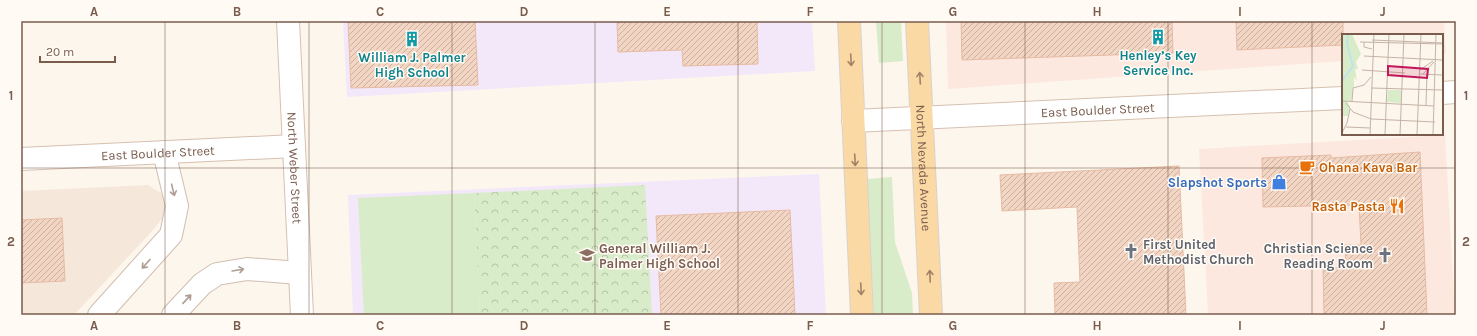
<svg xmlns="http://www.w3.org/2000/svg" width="1477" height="336" font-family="Karla,sans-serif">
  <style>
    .residential { fill: #f5e8da }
    .commercial { fill: #fde8e0 }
    .education { fill: #f3e8fa }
    .grass { fill: #d8ecc9 }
    .park { fill: url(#park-crowns) }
    .building { fill: url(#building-hatch); stroke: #e6bba3 }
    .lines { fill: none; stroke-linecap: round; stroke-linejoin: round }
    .street-casing { stroke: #d1beb0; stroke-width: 24 }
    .secondary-casing { stroke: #d6c0b0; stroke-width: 24 }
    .primary-casing { stroke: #dad1cd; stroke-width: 24 }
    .street { stroke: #fff; stroke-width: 22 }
    .secondary { stroke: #fff; stroke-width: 22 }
    .primary { stroke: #fbd9a5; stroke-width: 22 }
    .oneway { stroke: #a18267 }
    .oneway2 { stroke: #af9d94 }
    .grid { fill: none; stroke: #7a5c4d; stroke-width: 1; stroke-opacity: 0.55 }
    .labels { text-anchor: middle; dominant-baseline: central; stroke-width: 3; stroke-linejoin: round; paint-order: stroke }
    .culture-label { font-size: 13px; font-weight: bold; fill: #0d838f; stroke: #fffaf3 }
    .street-label { font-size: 13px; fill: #7a5c4d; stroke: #fffaf3 }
    .food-label { font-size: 13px; font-weight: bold; fill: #c56008; stroke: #fffaf3; text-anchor: start }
    .shop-label { font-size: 13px; font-weight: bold; fill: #366cbe; stroke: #fffaf3; text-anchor: end }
    .worship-label { font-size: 13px; font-weight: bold; fill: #5b616d; stroke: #fffaf3; text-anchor: start }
    .education-label { font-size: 13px; font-weight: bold; fill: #785e54; stroke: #fffaf3; text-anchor: start }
    .inset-river { fill: none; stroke: #bfe3e8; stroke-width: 2 }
    .inset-road { fill: none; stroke: #c5b3a7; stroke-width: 1 }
    .view { fill: #c2185b; fill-opacity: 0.15; stroke: #c2185b; stroke-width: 2 }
    .inset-edge { fill: none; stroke: #7a5c4d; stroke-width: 2 }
    .neatline { fill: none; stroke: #7a5c4d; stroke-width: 1.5 }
    .grid-label { font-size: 13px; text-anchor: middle; font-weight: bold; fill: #7a5c4d }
  </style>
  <defs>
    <pattern id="park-crowns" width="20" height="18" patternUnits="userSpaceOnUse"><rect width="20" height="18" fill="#d8ecc9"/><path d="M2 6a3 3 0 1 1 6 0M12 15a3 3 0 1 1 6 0" fill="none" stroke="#b4c2a5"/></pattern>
    <pattern id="building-hatch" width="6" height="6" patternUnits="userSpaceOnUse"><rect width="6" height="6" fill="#f3d5c3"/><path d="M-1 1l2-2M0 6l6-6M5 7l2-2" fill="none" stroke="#cab0a1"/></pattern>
  </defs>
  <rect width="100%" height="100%" fill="#fdf6ec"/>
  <path class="residential" d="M 148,185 L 161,193 L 168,205 L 164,216 L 153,230 L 74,315 L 21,315 L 21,191 Z"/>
  <g class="commercial">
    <path d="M 946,21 L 1444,21 L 1446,54 L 1442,54 L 1442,35 L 1343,35 L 1343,61 L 948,89 Z"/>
    <path d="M 1445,135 L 1455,315 L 1208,315 L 1199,149 Z"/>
  </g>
  <g class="education">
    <path d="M 343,21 L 812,21 L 815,71 L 347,97 Z"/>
    <path d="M 819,174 L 826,315 L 353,315 L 348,195 Z"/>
  </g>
  <g class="grass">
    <path d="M 876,21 L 901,21 L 903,61 L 879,63 Z"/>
    <path d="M 892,177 L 895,242 L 912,293 L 913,315 L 874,315 L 867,179 Z"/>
    <path d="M 474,193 L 480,315 L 364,315 L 358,198 Z"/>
  </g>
  <path class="park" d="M 645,185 L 652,315 L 480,315 L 474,193 Z"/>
  <g class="building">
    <path d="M 348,21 L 475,21 L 478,85 L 351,88 Z"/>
    <path d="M 617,21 L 757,21 L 758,64 L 683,66 L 682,50 L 618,52 Z"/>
    <path d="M 961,21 L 1172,21 L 1173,53 L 962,60 Z"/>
    <path d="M 1236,21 L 1343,21 L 1343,45 L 1237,50 Z"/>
    <path d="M 1420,152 L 1427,315 L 1324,315 L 1323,268 L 1346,268 L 1345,245 L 1361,245 L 1359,205 L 1263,207 L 1262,158 L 1331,155 L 1331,158 Z"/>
    <path d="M 1179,166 L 1186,315 L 1055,315 L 1054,283 L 1080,282 L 1077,207 L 1002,211 L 1000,175 Z"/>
    <path d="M 790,210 L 795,315 L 661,315 L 656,216 Z"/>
    <path d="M 62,218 L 65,281 L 21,283 L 21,220 Z"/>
  </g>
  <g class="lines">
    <g class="street-casing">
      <g id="street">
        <path d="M 99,315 L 171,235 L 177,206 L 164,152"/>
        <path d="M 173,315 L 202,284 L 217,274 L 247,269 L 300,273"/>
      </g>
    </g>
    <g class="secondary-casing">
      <g id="secondary">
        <path id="s1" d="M 288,21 L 302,315"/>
        <path d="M 1442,93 L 1456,92"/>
        <path id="s2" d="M 853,121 L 1343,98"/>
        <path id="s3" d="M 21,159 L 294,146"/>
      </g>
    </g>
    <g class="primary-casing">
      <g id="primary">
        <path d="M 849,21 L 862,315"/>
        <path id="s4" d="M 917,21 L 931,315"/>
      </g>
    </g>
    <use href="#street" class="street"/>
    <use href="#secondary" class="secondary"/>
    <use href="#primary" class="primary"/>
  </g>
  <defs><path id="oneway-shaft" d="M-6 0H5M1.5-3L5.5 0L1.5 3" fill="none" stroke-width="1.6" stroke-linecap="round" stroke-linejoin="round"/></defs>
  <g class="oneway">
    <use href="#oneway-shaft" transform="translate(851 60) rotate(87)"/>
    <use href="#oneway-shaft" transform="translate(920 78) rotate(-93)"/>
    <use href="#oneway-shaft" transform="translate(855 160) rotate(87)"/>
    <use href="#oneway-shaft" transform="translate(930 276) rotate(-92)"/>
    <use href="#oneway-shaft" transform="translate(861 289) rotate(87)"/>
  </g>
  <g class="oneway2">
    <use href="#oneway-shaft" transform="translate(173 190) rotate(76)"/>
    <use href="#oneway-shaft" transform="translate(146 264) rotate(132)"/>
    <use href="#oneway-shaft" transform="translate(238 270) rotate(-9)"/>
    <use href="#oneway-shaft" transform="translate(187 299) rotate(-47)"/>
  </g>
  <path class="grid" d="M 165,21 L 165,315M 309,21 L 309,315M 452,21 L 452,315M 595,21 L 595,315M 738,21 L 738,315M 882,21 L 882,315M 1025,21 L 1025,315M 1168,21 L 1168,315M 1312,21 L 1312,315M 21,168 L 1456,168"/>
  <defs>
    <g id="building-bare" transform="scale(1.2)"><path d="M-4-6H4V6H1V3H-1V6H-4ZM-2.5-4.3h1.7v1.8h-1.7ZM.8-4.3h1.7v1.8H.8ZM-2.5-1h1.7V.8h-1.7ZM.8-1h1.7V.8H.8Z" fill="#0f9aa8" stroke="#fffaf3" stroke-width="2.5" paint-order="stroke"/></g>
    <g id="cafe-bare" transform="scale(1.2)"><path d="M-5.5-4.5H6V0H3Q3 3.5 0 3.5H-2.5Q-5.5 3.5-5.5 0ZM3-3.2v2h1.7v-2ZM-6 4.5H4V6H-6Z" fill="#e8710a" stroke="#fffaf3" stroke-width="2.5" paint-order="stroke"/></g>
    <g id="shop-bare" transform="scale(1.2)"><path d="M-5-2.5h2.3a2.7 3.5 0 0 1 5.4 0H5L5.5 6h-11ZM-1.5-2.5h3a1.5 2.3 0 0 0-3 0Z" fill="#3f7fe0" stroke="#fffaf3" stroke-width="2.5" paint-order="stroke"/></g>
    <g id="restaurant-bare" transform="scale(1.2)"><path d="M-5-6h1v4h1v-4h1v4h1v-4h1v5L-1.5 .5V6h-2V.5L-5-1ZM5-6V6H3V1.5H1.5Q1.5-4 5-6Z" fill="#e8710a" stroke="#fffaf3" stroke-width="2.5" paint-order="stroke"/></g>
    <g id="church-bare" transform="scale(1.2)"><path d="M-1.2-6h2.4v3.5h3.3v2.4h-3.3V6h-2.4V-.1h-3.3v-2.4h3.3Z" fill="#6b7280" stroke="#fffaf3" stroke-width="2.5" paint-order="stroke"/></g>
    <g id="school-bare" transform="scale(1.2)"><path d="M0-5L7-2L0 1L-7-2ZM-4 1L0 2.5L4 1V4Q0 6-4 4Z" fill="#8d6e63" stroke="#fffaf3" stroke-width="2.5" paint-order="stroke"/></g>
  </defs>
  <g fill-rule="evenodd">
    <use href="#building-bare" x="1158" y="37"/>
    <use href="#building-bare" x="412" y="39"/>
    <use href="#cafe-bare" x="1307" y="167"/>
    <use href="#shop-bare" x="1279" y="182"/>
    <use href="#restaurant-bare" x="1397" y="206"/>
    <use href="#church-bare" x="1131" y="251"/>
    <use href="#school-bare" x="587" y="255"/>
    <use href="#church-bare" x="1385" y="255"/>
  </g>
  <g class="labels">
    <g class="culture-label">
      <text x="1158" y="55">Henley’s Key<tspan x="1158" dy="15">Service Inc.</tspan></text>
      <text x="412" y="57">William J. Palmer<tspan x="412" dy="15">High School</tspan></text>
    </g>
    <g class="street-label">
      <text stroke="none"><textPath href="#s2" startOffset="245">East Boulder Street</textPath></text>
      <text stroke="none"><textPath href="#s3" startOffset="137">East Boulder Street</textPath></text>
      <text stroke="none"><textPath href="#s1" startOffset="147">North Weber Street</textPath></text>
      <text stroke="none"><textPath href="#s4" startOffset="147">North Nevada Avenue</textPath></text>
    </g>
    <g class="food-label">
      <text x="1319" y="167">Ohana Kava Bar</text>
      <text x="1385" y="206" text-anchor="end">Rasta Pasta</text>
    </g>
    <g class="shop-label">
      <text x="1267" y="182">Slapshot Sports</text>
    </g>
    <g class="worship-label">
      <text x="1143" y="244">First United<tspan x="1143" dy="15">Methodist Church</tspan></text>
      <text x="1373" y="248" text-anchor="end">Christian Science<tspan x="1373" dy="15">Reading Room</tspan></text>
    </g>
    <g class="education-label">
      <text x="599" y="248">General William J.<tspan x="599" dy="15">Palmer High School</tspan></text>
    </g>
  </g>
  <g transform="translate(1342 34)">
    <rect width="101" height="101" fill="#fdf6ec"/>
    <path d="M 0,0 L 10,0 L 19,20 L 14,28 L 16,35 L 13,35 L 15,47 L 12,43 L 12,54 L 8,54 L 10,55 L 5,67 L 8,73 L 6,82 L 1,82 ZM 46,56 L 59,56 L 59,69 L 45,68 Z" fill="#d8ecc9"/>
    <path d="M 8,52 L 11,55 L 9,67 L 1,66 L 0,53 Z" fill="#d8ecc9"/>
    <path class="inset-river" d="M 0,47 L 11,32 L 5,10 L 6,0"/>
    <path class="inset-road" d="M 30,6 L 101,9M 18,8 L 101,10M 22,8 L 22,13 L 30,15M 22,22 L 101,26M 20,36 L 63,39M 78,36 L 91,27M 78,40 L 101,41M 81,40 L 92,28M 29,54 L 101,56M 0,67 L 92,72M 10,67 L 11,54 L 22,51 L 29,43M 4,69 L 11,78 L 29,85M 84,71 L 85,40M 29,85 L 93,88M 4,93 L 28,94M 0,99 L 5,89 L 8,75M 28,101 L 32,0M 43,101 L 47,0M 58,101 L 62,0M 75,101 L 79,0M 91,101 L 94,0"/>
    <path class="view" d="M 46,32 L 86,35 L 85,44 L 46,41 Z"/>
    <rect width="101" height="101" class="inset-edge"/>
  </g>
  <rect width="1477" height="336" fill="none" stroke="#fffaf3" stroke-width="44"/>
  <path d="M40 56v6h75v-6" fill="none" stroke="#7a5c4d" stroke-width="2"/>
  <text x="46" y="56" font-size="12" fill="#7a5c4d" stroke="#fffaf3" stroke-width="3" paint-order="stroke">20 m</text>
  <rect x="22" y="22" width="1433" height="292" class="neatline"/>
  <g class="grid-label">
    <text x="94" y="16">A</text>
    <text x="237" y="16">B</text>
    <text x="380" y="16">C</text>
    <text x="524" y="16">D</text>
    <text x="667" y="16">E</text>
    <text x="810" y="16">F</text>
    <text x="953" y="16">G</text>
    <text x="1097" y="16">H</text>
    <text x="1240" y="16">I</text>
    <text x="1383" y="16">J</text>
    <text x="11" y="100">1</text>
    <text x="1466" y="100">1</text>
    <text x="11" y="246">2</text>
    <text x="1466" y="246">2</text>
    <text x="94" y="330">A</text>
    <text x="237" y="330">B</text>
    <text x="380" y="330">C</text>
    <text x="524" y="330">D</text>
    <text x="667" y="330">E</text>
    <text x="810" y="330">F</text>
    <text x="953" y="330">G</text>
    <text x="1097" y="330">H</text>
    <text x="1240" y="330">I</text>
    <text x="1383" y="330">J</text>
  </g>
</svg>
